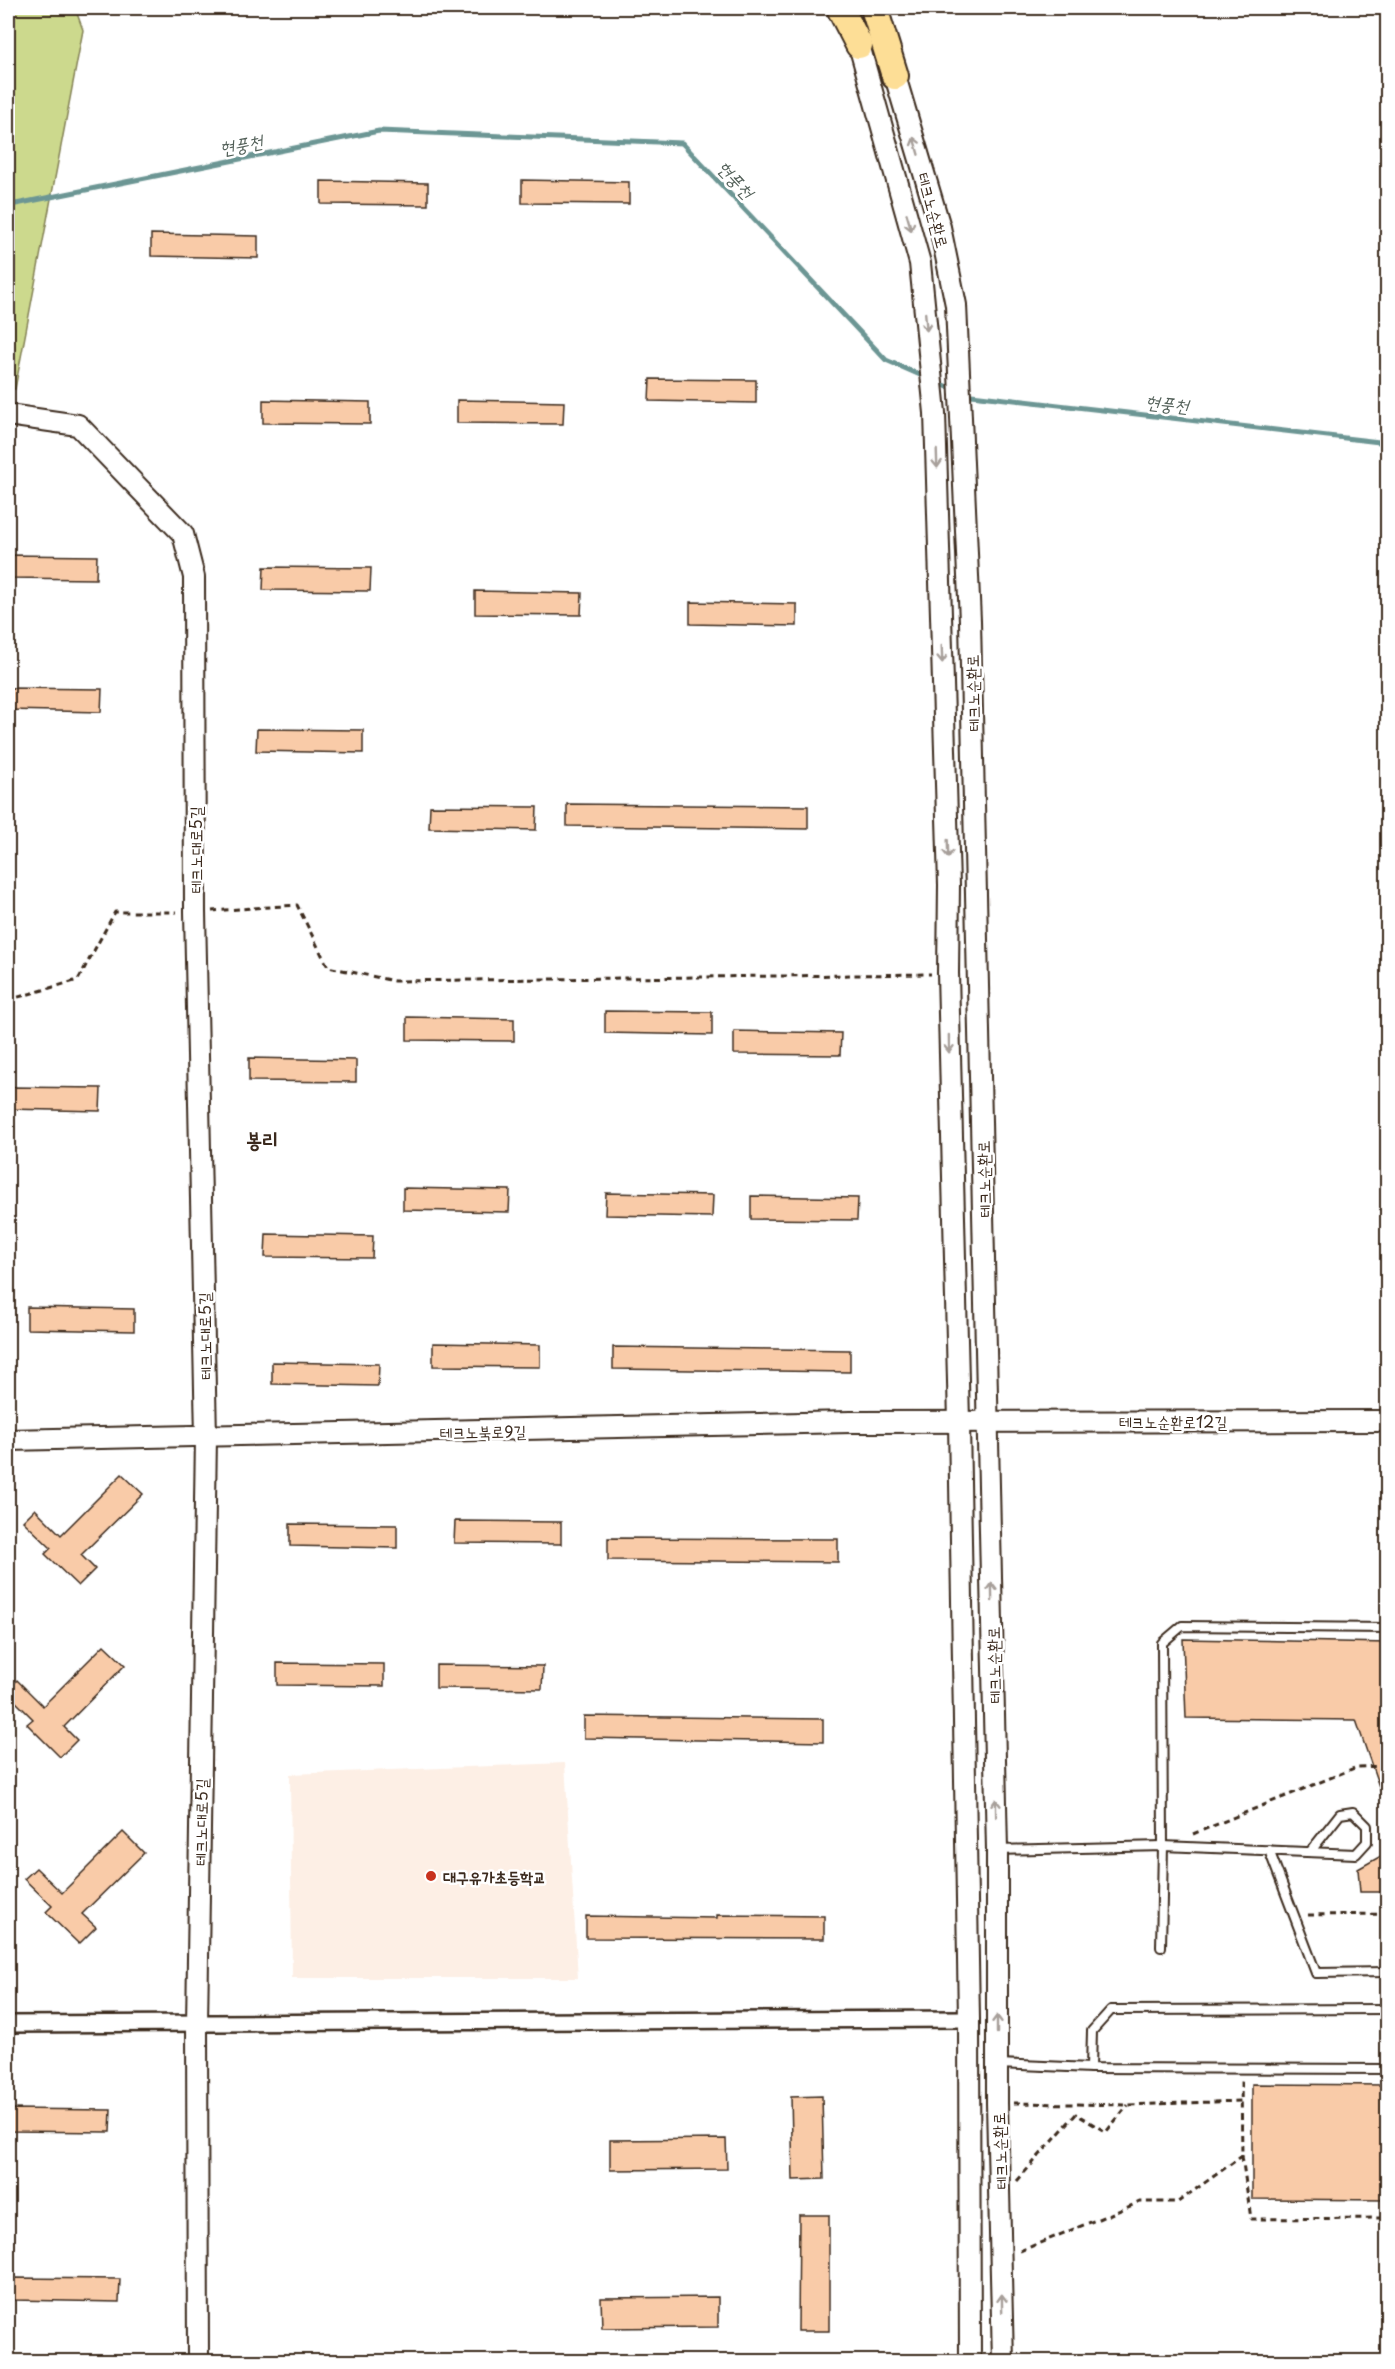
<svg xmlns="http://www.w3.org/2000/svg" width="1395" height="2369" font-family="'Playpen Sans','Poor Story',sans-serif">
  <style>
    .built { fill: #fdefe5 }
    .green { fill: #ccd98d; stroke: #848256; stroke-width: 1.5 }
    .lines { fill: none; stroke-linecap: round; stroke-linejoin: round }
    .stream { stroke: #6c9694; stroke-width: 5 }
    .building { fill: #f9cba8; stroke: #3b2a1e; stroke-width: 1.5 }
    .service-casing { stroke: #3b2a1e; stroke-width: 12 }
    .minor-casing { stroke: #3b2a1e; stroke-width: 20 }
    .tertiary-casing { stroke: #3b2a1e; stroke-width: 24 }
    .trunk-casing { stroke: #3b2a1e; stroke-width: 30 }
    .path { stroke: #3b2a1e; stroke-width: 3; stroke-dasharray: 6 4.5; stroke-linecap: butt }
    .service { stroke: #fff; stroke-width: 8 }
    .minor { stroke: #fff; stroke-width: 15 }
    .tertiary { stroke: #fff; stroke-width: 20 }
    .trunk { stroke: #fdde96; stroke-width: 26 }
    .oneway { stroke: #a79f9a }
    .poi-dot { fill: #c8321e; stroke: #fff; stroke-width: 2 }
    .labels { text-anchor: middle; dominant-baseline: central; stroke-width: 5; stroke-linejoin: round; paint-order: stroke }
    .street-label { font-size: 16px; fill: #3b2a1e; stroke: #fff }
    .poi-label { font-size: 16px; font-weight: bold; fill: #3b2a1e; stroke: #fff; text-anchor: start }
    .water-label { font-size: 18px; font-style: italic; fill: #536059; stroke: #fff }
    .quarter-label { font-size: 20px; font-weight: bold; fill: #3b2a1e; stroke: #fff }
  </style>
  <rect width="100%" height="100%" fill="#fff"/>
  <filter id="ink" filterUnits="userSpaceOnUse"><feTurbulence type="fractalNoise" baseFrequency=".0167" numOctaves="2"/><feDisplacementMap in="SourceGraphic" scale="12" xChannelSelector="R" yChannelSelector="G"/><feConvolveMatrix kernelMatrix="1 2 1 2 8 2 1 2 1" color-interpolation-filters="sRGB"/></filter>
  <g filter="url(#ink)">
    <path class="built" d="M 565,1763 L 578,1978 L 292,1978 L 290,1774 Z"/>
    <path class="green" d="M 8,8 L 75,8 L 83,30 L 15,389 L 8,389 Z"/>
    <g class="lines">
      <g class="stream">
        <path d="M 8,201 L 16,204 L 379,131 L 682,143 L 886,360 L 927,378"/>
        <path d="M 936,382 L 955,390"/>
        <path d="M 963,394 L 1388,443"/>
      </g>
    </g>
    <g class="building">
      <path d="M 522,180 L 629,182 L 629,204 L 522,203 Z"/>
      <path d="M 321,181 L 428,183 L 428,205 L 321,204 Z"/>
      <path d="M 151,234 L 258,236 L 258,258 L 151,256 Z"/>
      <path d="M 650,379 L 756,380 L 756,403 L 649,401 Z"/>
      <path d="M 263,400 L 370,402 L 370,424 L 263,423 Z"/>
      <path d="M 457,400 L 564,402 L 563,424 L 457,423 Z"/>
      <path d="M 8,555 L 97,556 L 96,579 L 8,578 Z"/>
      <path d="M 264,567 L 371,568 L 370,591 L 263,590 Z"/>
      <path d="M 475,591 L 582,593 L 581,615 L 475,614 Z"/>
      <path d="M 690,602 L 797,604 L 797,626 L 690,624 Z"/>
      <path d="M 8,688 L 102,689 L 101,712 L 8,710 Z"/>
      <path d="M 257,729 L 363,730 L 363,753 L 256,751 Z"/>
      <path d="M 567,804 L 808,806 L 808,829 L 567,826 Z"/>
      <path d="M 430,806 L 537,807 L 536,830 L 429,828 Z"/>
      <path d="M 605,1011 L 712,1012 L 712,1035 L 605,1033 Z"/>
      <path d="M 407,1017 L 514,1019 L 514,1041 L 407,1040 Z"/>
      <path d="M 734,1031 L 841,1033 L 840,1055 L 734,1054 Z"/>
      <path d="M 249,1058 L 356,1060 L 356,1082 L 249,1081 Z"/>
      <path d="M 8,1087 L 101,1088 L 100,1111 L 8,1109 Z"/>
      <path d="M 403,1188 L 510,1190 L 509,1212 L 403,1210 Z"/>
      <path d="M 606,1193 L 713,1195 L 712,1217 L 605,1215 Z"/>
      <path d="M 751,1196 L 858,1198 L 857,1220 L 751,1219 Z"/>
      <path d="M 266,1234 L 373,1236 L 372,1258 L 265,1257 Z"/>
      <path d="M 27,1307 L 134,1309 L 134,1331 L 27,1329 Z"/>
      <path d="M 433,1343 L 540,1345 L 540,1367 L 433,1366 Z"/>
      <path d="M 613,1347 L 850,1350 L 850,1372 L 613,1369 Z"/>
      <path d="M 272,1362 L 379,1364 L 378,1386 L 272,1384 Z"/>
      <path d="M 122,1474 L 143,1494 L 81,1555 L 95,1569 L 78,1586 L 45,1554 L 51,1548 L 23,1521 L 35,1509 L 61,1535 Z"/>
      <path d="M 455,1521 L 561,1522 L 561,1544 L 454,1543 Z"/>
      <path d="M 290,1524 L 397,1525 L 397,1548 L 290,1546 Z"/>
      <path d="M 608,1538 L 838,1539 L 838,1562 L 608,1560 Z"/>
      <path d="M 1183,1639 L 1388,1643 L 1388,1804 L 1385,1804 L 1356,1720 L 1186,1718 Z"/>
      <path d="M 104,1645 L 125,1665 L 64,1727 L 77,1740 L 60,1757 L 27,1724 L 33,1719 L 8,1694 L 8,1690 L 17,1680 L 43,1706 Z"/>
      <path d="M 277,1663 L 384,1664 L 384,1686 L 277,1685 Z"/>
      <path d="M 436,1665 L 543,1666 L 542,1689 L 436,1688 Z"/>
      <path d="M 584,1716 L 823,1719 L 823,1742 L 584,1738 Z"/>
      <path d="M 123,1832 L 144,1853 L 82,1914 L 96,1927 L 79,1944 L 46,1912 L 52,1906 L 24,1879 L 36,1868 L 62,1893 Z"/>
      <path d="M 1388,1852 L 1388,1892 L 1360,1892 L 1358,1869 Z"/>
      <path d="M 717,1915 L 824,1916 L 824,1939 L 586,1938 L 586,1916 L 717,1918 Z"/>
      <path d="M 1252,2084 L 1388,2085 L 1388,2200 L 1252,2199 Z"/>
      <path d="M 822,2096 L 824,2179 L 793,2180 L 791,2097 Z"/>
      <path d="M 8,2109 L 111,2110 L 110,2132 L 8,2131 Z"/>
      <path d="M 726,2139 L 727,2169 L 610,2170 L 610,2140 Z"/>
      <path d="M 799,2215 L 829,2215 L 829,2331 L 798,2331 Z"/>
      <path d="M 13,2278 L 120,2279 L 119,2302 L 13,2300 Z"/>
      <path d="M 718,2297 L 718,2327 L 602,2328 L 601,2298 Z"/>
    </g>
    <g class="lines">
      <g class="service-casing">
        <g id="service">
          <path d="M 998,1850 L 1163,1846 L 1356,1854 L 1367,1842 L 1367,1826 L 1353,1812 L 1340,1814 L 1310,1852"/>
          <path d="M 1269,1850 L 1316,1973 L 1388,1972"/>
          <path d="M 1161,1947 L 1163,1846 L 1162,1643 L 1182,1626 L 1388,1628"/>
          <path d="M 999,2064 L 1091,2068 L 1388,2069"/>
          <path d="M 1091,2068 L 1092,2031 L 1111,2010 L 1388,2009"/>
        </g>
      </g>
      <g class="minor-casing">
        <path id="minor" d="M 8,2024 L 969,2019"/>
      </g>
      <g class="tertiary-casing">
        <g id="tertiary">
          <path d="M 859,45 L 920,263 L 935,413 L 949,885 L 948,973 L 959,1422 L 969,2019 L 970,2362"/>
          <path d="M 895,76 L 940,227 L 956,305 L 970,621 L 997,1850 L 997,2103 L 1003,2362"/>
          <path d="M 8,415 L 78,425 L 183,534 L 194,577 L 195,912 L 206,1437 L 197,2024 L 198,2362"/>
          <path d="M 8,1440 L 851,1422 L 1388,1421"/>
        </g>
      </g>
      <g class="trunk-casing">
        <g id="trunk">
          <path d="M 840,8 L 859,45"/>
          <path d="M 874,8 L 895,76"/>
        </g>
      </g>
      <g class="path">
        <path d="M 212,911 L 297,905 L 328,967 L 394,981 L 931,974"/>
        <path d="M 8,1000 L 78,980 L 115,912 L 176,912"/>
        <path d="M 1193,1834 L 1357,1767 L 1388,1766"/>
        <path d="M 1308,1915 L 1388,1914"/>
        <path d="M 1014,2103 L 1128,2105 L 1241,2101"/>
        <path d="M 1242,2156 L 1251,2219 L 1388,2218"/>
        <path d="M 1017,2181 L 1076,2114 L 1106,2132 L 1128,2105"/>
        <path d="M 1020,2251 L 1140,2202 L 1178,2202 L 1242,2156 L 1241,2079"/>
      </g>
      <use href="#service" class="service"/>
      <use href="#minor" class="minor"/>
      <use href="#tertiary" class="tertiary"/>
      <use href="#trunk" class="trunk"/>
    </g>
    <defs><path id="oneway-shaft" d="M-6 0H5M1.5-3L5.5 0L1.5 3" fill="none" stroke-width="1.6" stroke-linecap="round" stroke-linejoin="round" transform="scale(1.5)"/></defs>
    <g class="oneway">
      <use href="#oneway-shaft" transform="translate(916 146) rotate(-106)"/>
      <use href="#oneway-shaft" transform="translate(909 222) rotate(74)"/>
      <use href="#oneway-shaft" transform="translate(926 322) rotate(85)"/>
      <use href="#oneway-shaft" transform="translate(937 459) rotate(88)"/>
      <use href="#oneway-shaft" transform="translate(942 654) rotate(88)"/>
      <use href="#oneway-shaft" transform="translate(948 849) rotate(88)"/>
      <use href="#oneway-shaft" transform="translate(949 1044) rotate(89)"/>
      <use href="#oneway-shaft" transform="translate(992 1592) rotate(-91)"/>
      <use href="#oneway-shaft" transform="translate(996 1808) rotate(-91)"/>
      <use href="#oneway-shaft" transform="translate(997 2024) rotate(-90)"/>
      <use href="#oneway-shaft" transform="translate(1002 2303) rotate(-91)"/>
    </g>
  </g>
  <circle class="poi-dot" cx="431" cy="1876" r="6"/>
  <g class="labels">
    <g class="street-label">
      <text transform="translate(934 210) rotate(75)">테크노순환로</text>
      <text transform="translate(972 693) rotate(-91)">테크노순환로</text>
      <text transform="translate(195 850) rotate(-90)">테크노대로5길</text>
      <text transform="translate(983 1179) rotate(-91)">테크노순환로</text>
      <text transform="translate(204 1336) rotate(-91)">테크노대로5길</text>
      <text x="1173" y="1421">테크노순환로12길</text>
      <text transform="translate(483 1431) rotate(-1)">테크노북로9길</text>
      <text transform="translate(993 1665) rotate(-91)">테크노순환로</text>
      <text transform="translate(200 1822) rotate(-89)">테크노대로5길</text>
      <text transform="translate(999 2151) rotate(-92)">테크노순환로</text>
    </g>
    <g class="poi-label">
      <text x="443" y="1876">대구유가초등학교</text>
    </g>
    <g class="water-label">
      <text transform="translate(241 144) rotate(-11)">현풍천</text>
      <text transform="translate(736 179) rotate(47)">현풍천</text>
      <text transform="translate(1167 403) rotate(6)">현풍천</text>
    </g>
    <g class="quarter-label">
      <text x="262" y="1139">봉리</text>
    </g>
  </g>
  <rect width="1395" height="2369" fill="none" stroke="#fff" stroke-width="30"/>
  <rect x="15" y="15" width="1365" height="2339" fill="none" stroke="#3b2a1e" stroke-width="2" filter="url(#ink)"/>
</svg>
